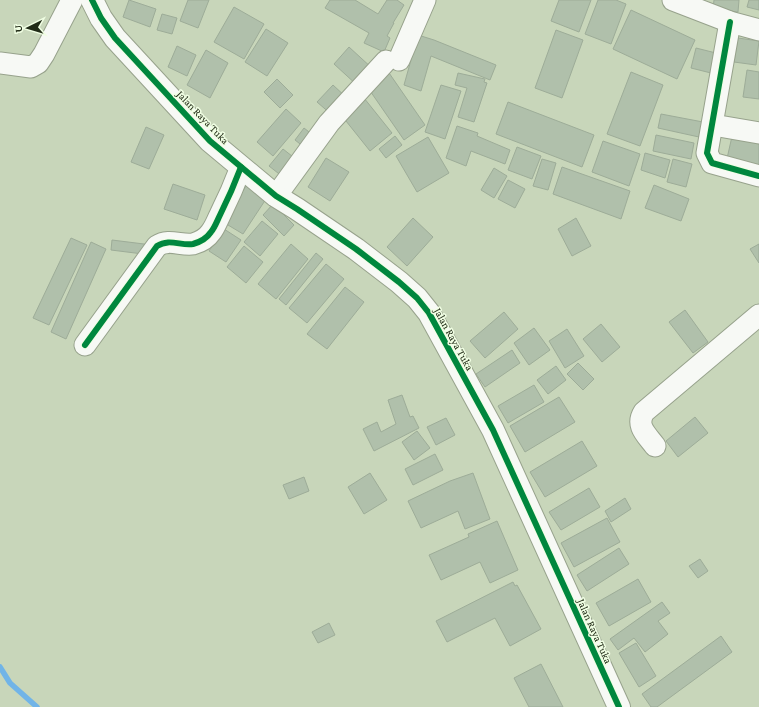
<svg xmlns="http://www.w3.org/2000/svg" width="759" height="707" font-family="'Crimson Pro',serif">
  <style>
    .lines { fill: none; stroke-linecap: round; stroke-linejoin: round }
    .stream { stroke: #71b4e7; stroke-width: 5.5 }
    .building { fill: #b0c0ab; stroke: #9dac98 }
    .minor-casing { stroke: #97a28c; stroke-width: 23 }
    .tertiary-casing { stroke: #97a28c; stroke-width: 24 }
    .minor { stroke: #f7f9f5; stroke-width: 21 }
    .tertiary { stroke: #f7f9f5; stroke-width: 22 }
    .cycleway-casing { stroke: #f0fee3; stroke-width: 8 }
    .cycleway { stroke: #00873e; stroke-width: 6 }
    .labels { text-anchor: middle; dominant-baseline: central; stroke-width: 3; stroke-linejoin: round; paint-order: stroke }
    .street-label { font-size: 11px; fill: #212b17; stroke: #f0fee3 }
  </style>
  <rect width="100%" height="100%" fill="#c8d6ba"/>
  <g class="lines">
    <path class="stream" d="M 0,667 L 10,683 L 37,707"/>
  </g>
  <g class="building">
    <path d="M 129,0 L 156,9 L 150,27 L 123,17 Z"/>
    <path d="M 188,0 L 209,0 L 198,28 L 180,21 Z"/>
    <path d="M 330,0 L 355,0 L 378,14 L 387,0 L 397,0 L 404,5 L 393,23 L 394,23 L 387,36 L 390,38 L 384,52 L 364,43 L 369,33 L 325,8 Z"/>
    <path d="M 559,0 L 591,0 L 579,32 L 551,21 Z"/>
    <path d="M 598,0 L 616,0 L 626,4 L 611,44 L 585,34 Z"/>
    <path d="M 714,0 L 739,0 L 738,12 L 713,9 Z"/>
    <path d="M 749,0 L 759,0 L 759,10 L 747,7 Z"/>
    <path d="M 234,7 L 264,24 L 244,59 L 214,42 Z"/>
    <path d="M 631,10 L 695,40 L 677,79 L 613,49 Z"/>
    <path d="M 162,14 L 177,18 L 172,34 L 157,30 Z"/>
    <path d="M 266,29 L 288,43 L 267,76 L 245,62 Z"/>
    <path d="M 556,30 L 583,40 L 562,98 L 535,88 Z"/>
    <path d="M 418,35 L 434,40 L 496,65 L 490,80 L 431,56 L 421,91 L 404,85 Z"/>
    <path d="M 738,38 L 759,41 L 756,65 L 734,62 Z"/>
    <path d="M 177,46 L 196,55 L 187,76 L 168,67 Z"/>
    <path d="M 349,47 L 373,69 L 358,86 L 334,64 Z"/>
    <path d="M 696,48 L 716,53 L 711,73 L 691,68 Z"/>
    <path d="M 206,50 L 228,63 L 210,98 L 187,85 Z"/>
    <path d="M 387,70 L 425,125 L 404,140 L 366,85 Z"/>
    <path d="M 747,70 L 759,72 L 759,99 L 743,97 Z"/>
    <path d="M 631,72 L 663,85 L 640,146 L 607,134 Z"/>
    <path d="M 458,73 L 485,79 L 484,82 L 487,83 L 474,122 L 458,117 L 467,88 L 455,85 Z"/>
    <path d="M 277,79 L 293,95 L 280,108 L 264,92 Z"/>
    <path d="M 333,85 L 347,98 L 332,115 L 317,102 Z"/>
    <path d="M 441,85 L 461,91 L 445,139 L 425,132 Z"/>
    <path d="M 364,98 L 392,133 L 370,151 L 342,116 Z"/>
    <path d="M 508,102 L 594,135 L 582,167 L 496,134 Z"/>
    <path d="M 286,109 L 301,123 L 273,156 L 257,142 Z"/>
    <path d="M 661,114 L 703,122 L 699,137 L 658,128 Z"/>
    <path d="M 457,126 L 478,133 L 477,136 L 510,150 L 505,164 L 471,151 L 466,166 L 446,158 Z"/>
    <path d="M 146,127 L 164,135 L 149,169 L 131,162 Z"/>
    <path d="M 304,128 L 313,135 L 304,147 L 295,140 Z"/>
    <path d="M 733,132 L 759,138 L 759,167 L 726,163 Z"/>
    <path d="M 656,135 L 694,143 L 691,159 L 653,151 Z"/>
    <path d="M 395,136 L 402,145 L 386,158 L 379,149 Z"/>
    <path d="M 428,137 L 449,173 L 417,192 L 396,156 Z"/>
    <path d="M 603,141 L 640,154 L 629,186 L 592,172 Z"/>
    <path d="M 517,147 L 541,156 L 532,179 L 508,170 Z"/>
    <path d="M 283,149 L 297,160 L 283,177 L 269,166 Z"/>
    <path d="M 645,153 L 670,160 L 665,178 L 641,170 Z"/>
    <path d="M 326,158 L 349,172 L 330,201 L 308,187 Z"/>
    <path d="M 542,159 L 556,163 L 548,190 L 533,186 Z"/>
    <path d="M 673,159 L 692,164 L 686,187 L 667,182 Z"/>
    <path d="M 562,167 L 630,191 L 621,219 L 553,194 Z"/>
    <path d="M 494,168 L 507,176 L 494,198 L 481,190 Z"/>
    <path d="M 508,180 L 525,189 L 515,208 L 498,199 Z"/>
    <path d="M 173,184 L 205,195 L 197,220 L 164,209 Z"/>
    <path d="M 654,185 L 689,199 L 681,221 L 645,208 Z"/>
    <path d="M 246,186 L 266,199 L 243,234 L 223,222 Z"/>
    <path d="M 273,204 L 294,225 L 284,236 L 263,215 Z"/>
    <path d="M 413,218 L 433,237 L 407,266 L 387,247 Z"/>
    <path d="M 576,218 L 591,246 L 572,256 L 558,229 Z"/>
    <path d="M 262,221 L 278,234 L 260,256 L 244,242 Z"/>
    <path d="M 224,229 L 241,240 L 226,262 L 209,251 Z"/>
    <path d="M 71,238 L 87,245 L 49,325 L 33,318 Z"/>
    <path d="M 112,240 L 152,245 L 151,255 L 111,250 Z"/>
    <path d="M 91,242 L 106,249 L 66,339 L 51,332 Z"/>
    <path d="M 291,244 L 308,259 L 276,299 L 258,284 Z"/>
    <path d="M 759,244 L 759,263 L 750,249 Z"/>
    <path d="M 244,246 L 263,262 L 246,283 L 227,267 Z"/>
    <path d="M 316,253 L 323,259 L 286,305 L 279,299 Z"/>
    <path d="M 326,264 L 344,279 L 307,323 L 289,308 Z"/>
    <path d="M 345,287 L 364,302 L 327,349 L 307,334 Z"/>
    <path d="M 685,310 L 708,342 L 693,353 L 669,322 Z"/>
    <path d="M 504,312 L 518,329 L 485,358 L 470,341 Z"/>
    <path d="M 601,324 L 620,347 L 602,362 L 583,339 Z"/>
    <path d="M 534,328 L 550,350 L 529,365 L 514,343 Z"/>
    <path d="M 567,329 L 584,356 L 565,368 L 549,341 Z"/>
    <path d="M 512,350 L 520,363 L 485,387 L 476,374 Z"/>
    <path d="M 578,363 L 594,379 L 583,390 L 567,374 Z"/>
    <path d="M 556,366 L 566,380 L 548,394 L 537,380 Z"/>
    <path d="M 534,385 L 544,402 L 508,423 L 498,406 Z"/>
    <path d="M 402,395 L 410,417 L 413,416 L 419,428 L 374,451 L 363,429 L 377,422 L 381,432 L 396,424 L 388,400 Z"/>
    <path d="M 559,397 L 575,422 L 525,452 L 510,426 Z"/>
    <path d="M 695,417 L 708,433 L 678,457 L 666,441 Z"/>
    <path d="M 446,418 L 455,435 L 436,445 L 427,427 Z"/>
    <path d="M 417,431 L 430,448 L 414,460 L 402,442 Z"/>
    <path d="M 582,441 L 597,466 L 545,497 L 530,472 Z"/>
    <path d="M 435,454 L 443,470 L 413,485 L 405,469 Z"/>
    <path d="M 370,473 L 387,500 L 364,514 L 348,487 Z"/>
    <path d="M 473,473 L 490,519 L 465,529 L 458,511 L 421,528 L 408,501 L 450,481 Z"/>
    <path d="M 304,477 L 309,491 L 289,499 L 283,485 Z"/>
    <path d="M 589,488 L 600,507 L 561,530 L 549,512 Z"/>
    <path d="M 625,498 L 631,509 L 611,522 L 605,511 Z"/>
    <path d="M 607,518 L 620,542 L 574,567 L 561,543 Z"/>
    <path d="M 497,521 L 518,570 L 490,583 L 480,562 L 441,580 L 429,555 L 469,537 L 468,534 Z"/>
    <path d="M 619,548 L 629,564 L 587,591 L 577,575 Z"/>
    <path d="M 700,559 L 708,571 L 698,578 L 689,566 Z"/>
    <path d="M 638,579 L 651,602 L 609,626 L 596,603 Z"/>
    <path d="M 513,582 L 515,586 L 517,585 L 541,629 L 510,646 L 495,618 L 447,642 L 436,621 Z"/>
    <path d="M 662,602 L 670,613 L 658,621 L 668,634 L 645,652 L 634,638 L 618,650 L 610,639 Z"/>
    <path d="M 329,623 L 335,635 L 318,643 L 312,632 Z"/>
    <path d="M 721,636 L 732,652 L 657,707 L 651,707 L 642,694 Z"/>
    <path d="M 636,643 L 656,676 L 639,687 L 619,653 Z"/>
    <path d="M 541,664 L 563,707 L 529,707 L 514,678 Z"/>
  </g>
  <g class="lines">
    <g class="minor-casing">
      <g id="minor">
        <path d="M 673,0 L 730,22 L 759,30"/>
        <path d="M 730,22 L 707,153 L 712,163 L 759,176"/>
        <path d="M 399,60 L 425,0"/>
        <path d="M 0,63 L 31,67 L 38,63 L 44,54 L 72,0"/>
        <path d="M 713,125 L 759,133"/>
        <path d="M 276,196 L 329,123 L 386,61"/>
        <path d="M 85,345 L 157,246 C 169,238 181,246 193,244 C 200,242 207,238 211,232 C 215,227 217,221 220,215 C 228,199 235,183 241,167"/>
        <path d="M 655,446 C 647,435 635,426 644,412 L 759,315"/>
      </g>
    </g>
    <g class="tertiary-casing">
      <path id="tertiary" d="M 92,0 L 101,18 L 115,38 L 210,141 L 276,196 L 297,209 L 356,249 L 399,282 L 417,298 L 429,313 L 493,430 L 619,707"/>
    </g>
    <use href="#minor" class="minor"/>
    <use href="#tertiary" class="tertiary"/>
    <g class="cycleway-casing">
      <g id="cycleway">
        <path d="M 92,0 L 101,18 L 115,38 L 210,141 L 276,196 L 297,209 L 356,249 L 399,282 L 417,298 L 429,313 L 493,430 L 619,707"/>
        <path d="M 730,22 L 707,153 L 712,163 L 759,176"/>
        <path d="M 85,345 L 157,246 C 169,238 181,246 193,244 C 200,242 207,238 211,232 C 215,227 217,221 220,215 C 228,199 235,183 241,167"/>
      </g>
    </g>
    <use href="#cycleway" class="cycleway"/>
  </g>
  <g class="labels">
    <g class="street-label">
      <text transform="translate(203 117) rotate(46)">Jalan Raya Tuka</text>
      <text transform="translate(454 339) rotate(61)">Jalan Raya Tuka</text>
      <text transform="translate(595 631) rotate(66)">Jalan Raya Tuka</text>
    </g>
  </g>
  <g transform="translate(28 28) rotate(265)" stroke="#f0fee3" stroke-width="3" paint-order="stroke">
  <path d="M0-3L7 15L0 10L-7 15Z" fill="#212b17"/>
  <text y="-6" font-size="11" font-weight="bold" text-anchor="middle" fill="#212b17">U</text>
  </g>
</svg>
